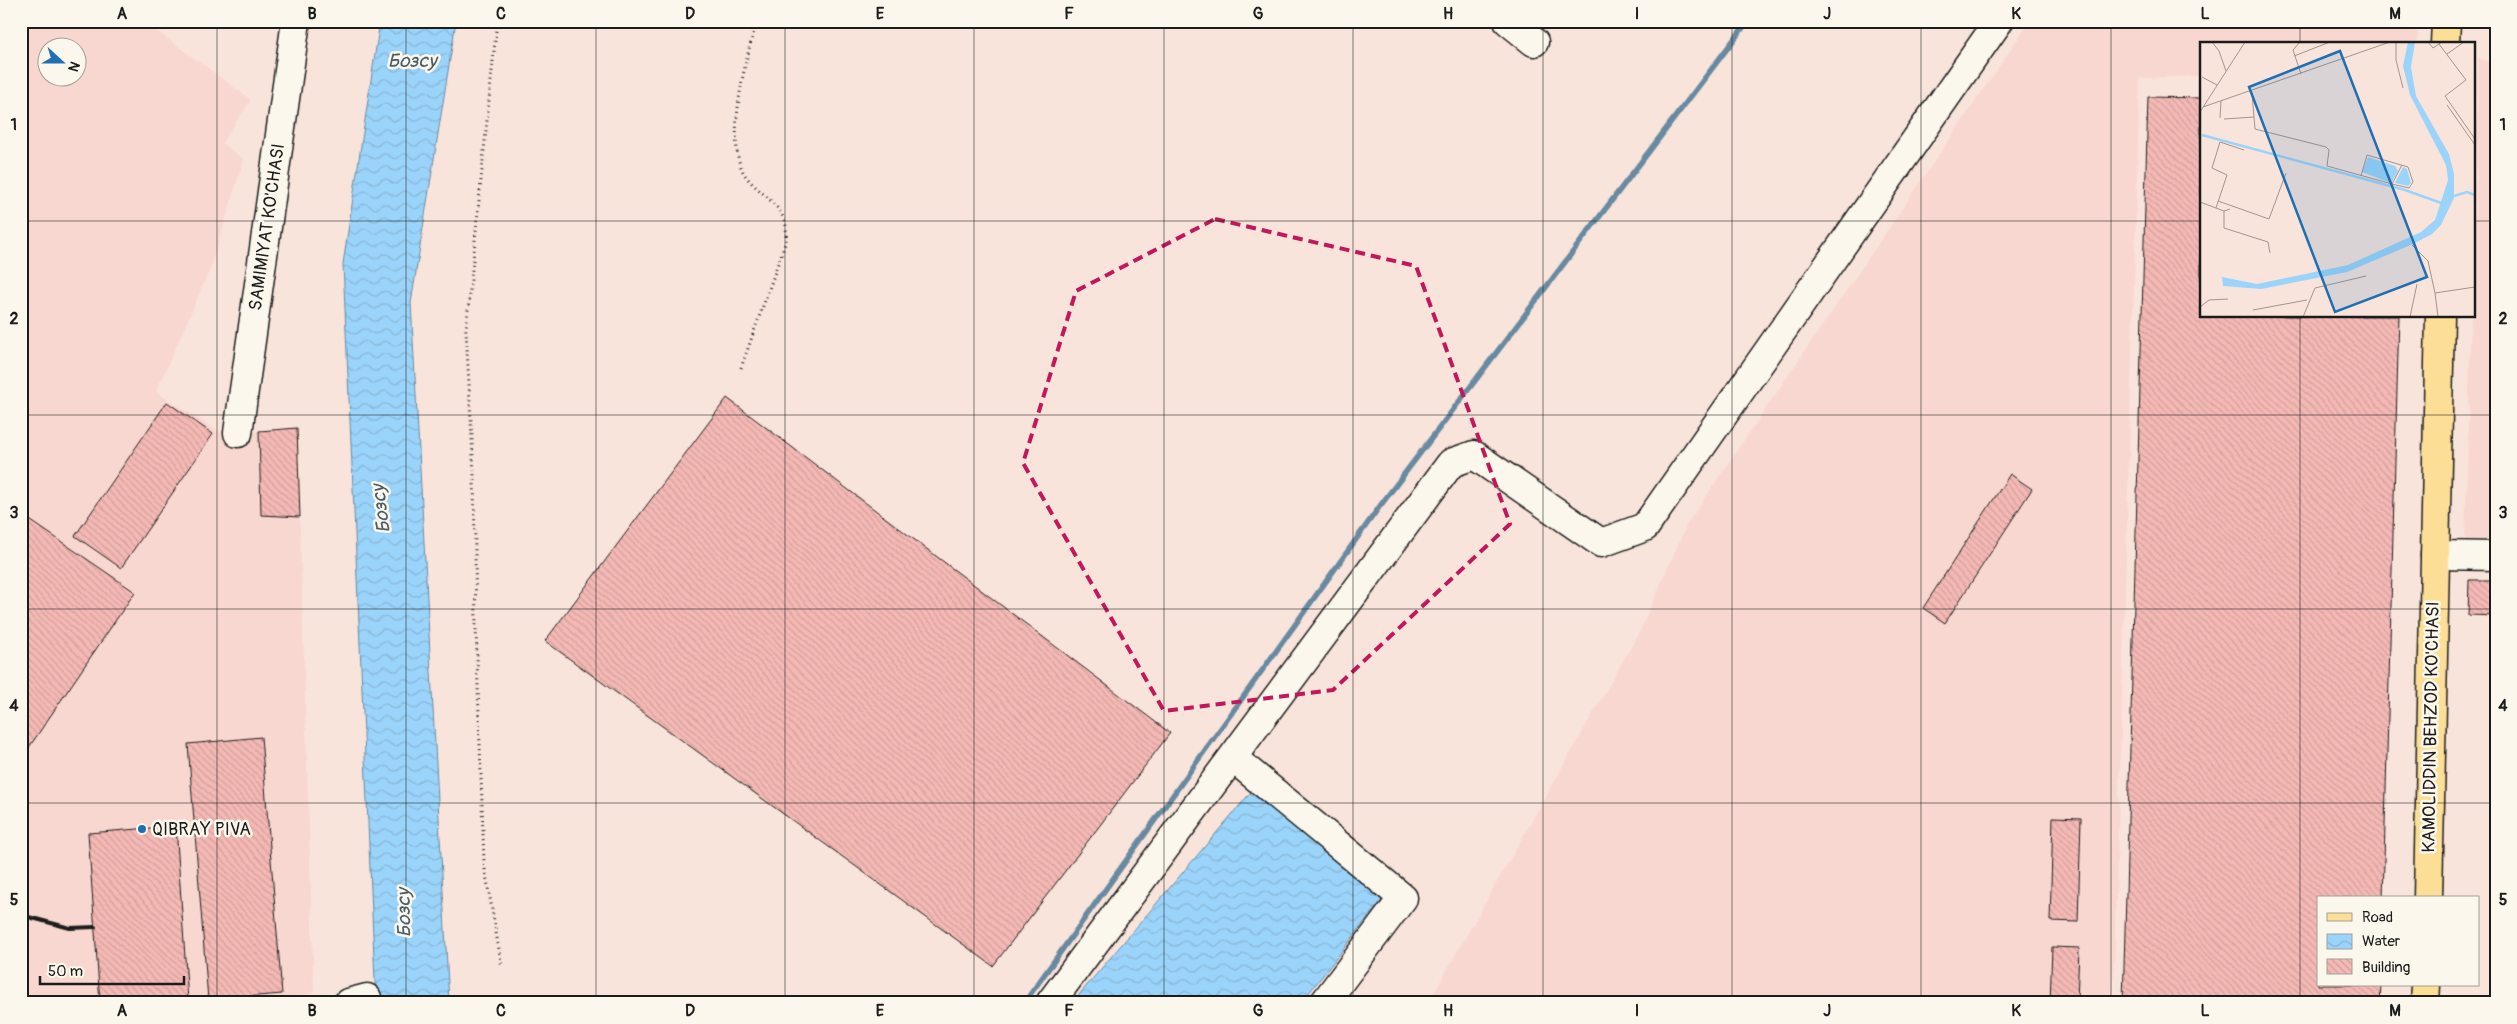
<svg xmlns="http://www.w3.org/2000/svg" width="2517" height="1024" font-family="Pangolin,sans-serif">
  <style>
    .built { fill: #f8d7d0; fill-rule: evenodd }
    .water { fill: url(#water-waves); stroke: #688aa1 }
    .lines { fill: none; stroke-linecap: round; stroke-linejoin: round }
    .stream { stroke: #688aa1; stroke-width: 5.5 }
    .building { fill: url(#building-back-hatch); stroke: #1c1c1c }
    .minor-casing { stroke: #1c1c1c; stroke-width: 31 }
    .major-casing { stroke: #1c1c1c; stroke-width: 31 }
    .path { stroke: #1c1c1c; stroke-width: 3; stroke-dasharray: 1 4; stroke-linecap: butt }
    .minor { stroke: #fbf7ec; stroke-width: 28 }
    .major { stroke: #fcde96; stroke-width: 28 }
    .rail { stroke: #1c1c1c; stroke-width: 4 }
    .marked { fill: none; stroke: #c2185b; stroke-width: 4; stroke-dasharray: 10 6; stroke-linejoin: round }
    .grid { fill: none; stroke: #1c1c1c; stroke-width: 1; stroke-opacity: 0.55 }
    .poi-dot { fill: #1f6fb2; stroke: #fbf7ec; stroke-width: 2 }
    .labels { text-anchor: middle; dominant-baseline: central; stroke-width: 5; stroke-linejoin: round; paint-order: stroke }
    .street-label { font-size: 18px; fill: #1c1c1c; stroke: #fbf7ec }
    .poi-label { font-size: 18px; fill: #1c1c1c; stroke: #fbf7ec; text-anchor: start }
    .water-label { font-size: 19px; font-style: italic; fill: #485c6a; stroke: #fbf7ec }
    .inset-river { fill: none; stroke: #9bd4fa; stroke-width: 2.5 }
    .inset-road { fill: none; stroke: #a1948f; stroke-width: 1 }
    .view { fill: #1f6fb2; fill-opacity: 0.15; stroke: #1f6fb2; stroke-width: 2.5 }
    .inset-edge { fill: none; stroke: #1c1c1c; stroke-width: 2.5 }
    .neatline { fill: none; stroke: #1c1c1c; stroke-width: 2 }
    .grid-label { font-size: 16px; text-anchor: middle; font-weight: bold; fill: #1c1c1c }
  </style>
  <defs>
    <pattern id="water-waves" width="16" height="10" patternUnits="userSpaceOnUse" patternTransform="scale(1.25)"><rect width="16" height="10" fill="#9bd4fa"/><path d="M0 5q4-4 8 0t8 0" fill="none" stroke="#85b5d6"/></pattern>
    <pattern id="building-back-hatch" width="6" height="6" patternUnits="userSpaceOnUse" patternTransform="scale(1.25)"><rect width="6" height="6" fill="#f5b9b5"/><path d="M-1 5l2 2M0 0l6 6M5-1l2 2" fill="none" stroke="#d19e9b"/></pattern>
  </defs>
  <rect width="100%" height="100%" fill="#f9e4dc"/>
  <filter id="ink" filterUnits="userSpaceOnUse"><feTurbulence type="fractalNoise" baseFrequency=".02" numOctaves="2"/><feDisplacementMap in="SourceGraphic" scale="10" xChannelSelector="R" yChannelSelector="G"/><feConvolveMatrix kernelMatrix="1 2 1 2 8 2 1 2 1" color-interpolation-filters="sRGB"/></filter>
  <g filter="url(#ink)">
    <g class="built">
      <path d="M 21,21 L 144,21 L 251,100 L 222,143 L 244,159 L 211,267 L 156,392 L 223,434 L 297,428 L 314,993 L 264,1003 L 21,1003 ZM 48,48 L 78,48 L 78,78 L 48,78 Z"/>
      <path d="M 2030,21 L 2374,21 L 2418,32 L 2417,44 L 2201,44 L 2201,76 L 2140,78 L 2113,1003 L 1428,1003 L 1640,631 L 1687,524 Z"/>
      <path d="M 2478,57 L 2496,66 L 2496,542 L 2465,542 L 2471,316 L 2473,316 Z"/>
    </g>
    <g class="water">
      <path d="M 380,21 L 456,21 L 411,303 L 449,1003 L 376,1003 L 343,264 Z"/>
      <path d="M 1257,785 L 1385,896 L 1301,1003 L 1072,1003 Z"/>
    </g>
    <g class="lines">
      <path class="stream" d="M 1024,1003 L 1380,506 L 1748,21"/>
    </g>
    <g class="building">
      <path d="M 2148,97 L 2201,98 L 2201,316 L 2399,316 L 2383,898 L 2318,898 L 2318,985 L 2381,985 L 2380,1003 L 2123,1003 Z"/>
      <path d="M 727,398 L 1170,733 L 993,966 L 545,641 Z"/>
      <path d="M 167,402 L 213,434 L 121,568 L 75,536 Z"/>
      <path d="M 297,428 L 300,517 L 261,515 L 259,431 Z"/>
      <path d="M 2010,474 L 2032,489 L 1945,623 L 1923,608 Z"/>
      <path d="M 21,514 L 135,592 L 21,759 Z"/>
      <path d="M 2469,580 L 2496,580 L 2496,616 L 2468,615 Z"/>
      <path d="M 261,737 L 282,994 L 208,1000 L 188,744 Z"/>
      <rect x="2494" y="776" width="2" height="35"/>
      <path d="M 2053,817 L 2081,818 L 2078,922 L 2050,921 Z"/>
      <path d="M 176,826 L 188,1001 L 100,1003 L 88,833 Z"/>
      <path d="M 2052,947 L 2079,948 L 2077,1003 L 2050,1003 Z"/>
    </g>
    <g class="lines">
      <g class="minor-casing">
        <g id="minor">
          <path d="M 1508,21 L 1534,42"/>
          <path d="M 238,433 L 296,21"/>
          <path d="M 2435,555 L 2496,556"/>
          <path d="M 1233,758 L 1403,898 L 1324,1003"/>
          <path d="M 348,1003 L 367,998"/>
          <path d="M 1050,1003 L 1451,463 L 1474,455 L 1601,543 L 1645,527 L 1999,21"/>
        </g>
      </g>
      <g class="major-casing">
        <g id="major">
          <path d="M 2445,44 L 2446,21"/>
          <path d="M 2428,898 L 2440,316"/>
          <path d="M 2425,1003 L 2426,985"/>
        </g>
      </g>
      <g class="path">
        <path d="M 497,21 L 466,330 L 474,475 L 476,627 L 484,863 L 502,967"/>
        <path d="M 741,368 L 786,241 C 786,235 787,228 785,222 C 779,202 757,192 745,175 C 724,145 746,55 757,21"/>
      </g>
      <use href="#minor" class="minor"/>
      <use href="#major" class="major"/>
      <path class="rail" d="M 21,915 L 70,928 L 95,927"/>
    </g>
  </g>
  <path class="marked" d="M 1215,219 L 1416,266 L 1510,524 L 1333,690 L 1164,711 L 1023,463 L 1076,291 Z"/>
  <path class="grid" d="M 217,21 L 217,1003M 406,21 L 406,1003M 596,21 L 596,1003M 785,21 L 785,1003M 974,21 L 974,1003M 1164,21 L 1164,1003M 1353,21 L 1353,1003M 1543,21 L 1543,1003M 1732,21 L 1732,1003M 1921,21 L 1921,1003M 2111,21 L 2111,1003M 2300,21 L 2300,44M 21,221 L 2201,221M 2473,221 L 2496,221M 2300,316 L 2300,1003M 21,415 L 2496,415M 21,609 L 2496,609M 21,803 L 2496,803"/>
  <circle class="poi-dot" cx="142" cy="829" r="5"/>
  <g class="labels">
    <g class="street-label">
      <text transform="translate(267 227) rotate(-82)">SAMIMIYAT KO'CHASI</text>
      <text transform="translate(2431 727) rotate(-89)">KAMOLIDDIN BEHZOD KO'CHASI</text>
    </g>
    <g class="poi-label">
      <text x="152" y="829">QIBRAY PIVA</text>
    </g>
    <g class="water-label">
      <text x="412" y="61">Бозсу</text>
      <text transform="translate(381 509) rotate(-97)">Бозсу</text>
      <text transform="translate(404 913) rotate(-91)">Бозсу</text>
    </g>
  </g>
  <g transform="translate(2200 42)">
    <rect width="275" height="275" fill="#f9e4dc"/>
    <path d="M 208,0 L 215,0 L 211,25 L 216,54 L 249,112 L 254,132 L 254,156 L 241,183 L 232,192 L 213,202 L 147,230 L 61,247 L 23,244 L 22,235 L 57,242 L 148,223 L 221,190 L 235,178 L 248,138 L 246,123 L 210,53 L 203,24 ZM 168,115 L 195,124 L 198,129 L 191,141 L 162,130 ZM 203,125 L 207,127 L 211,141 L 208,144 L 195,141 Z" fill="#9bd4fa"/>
    <path class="inset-river" d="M 2,93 L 205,148 L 244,162M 254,154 L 267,150 L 275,153"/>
    <path class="inset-road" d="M 12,0 L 19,9 L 26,29M 100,0 L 93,8 L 101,32M 196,0 L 196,18 L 203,46M 228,0 L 233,6 L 242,0M 239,2 L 266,38 L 245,54 L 275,97M 247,12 L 264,0M 94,14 L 130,0M 2,35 L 17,43M 52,51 L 55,87 L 126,105 L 129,108 L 127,124 L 192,142 L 209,146 L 213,140 L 208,125 L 167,113 L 161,134M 247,63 L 275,103M 3,65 L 190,0M 0,70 L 45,0M 20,76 L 21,59M 24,77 L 54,75M 192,142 L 202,123M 18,159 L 69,177 L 86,131M 0,160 L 24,169 L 30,167M 16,166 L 27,133 L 12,126 L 20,100 L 44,108M 24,169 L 24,186 L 68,200 L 70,211M 212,203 L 228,219 L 235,251M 0,265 L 9,258 L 28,257M 53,268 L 107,258M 103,275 L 115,246 L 166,234M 210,275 L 217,242M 238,275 L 235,251 L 275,245"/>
    <path class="view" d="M 140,9 L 227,235 L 135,270 L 49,45 Z"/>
    <rect width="275" height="275" class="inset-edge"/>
  </g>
  <rect width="2517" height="1024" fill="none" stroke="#fbf7ec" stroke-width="55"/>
  <rect x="2317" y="896" width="162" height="90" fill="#fbf7ec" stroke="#a29f99"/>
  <rect x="2327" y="913" width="25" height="8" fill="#fcde96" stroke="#a29f99"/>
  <text x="2362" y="922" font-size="15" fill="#1c1c1c">Road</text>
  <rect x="2327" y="934" width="25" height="15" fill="url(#water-waves)" stroke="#a29f99"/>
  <text x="2362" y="946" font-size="15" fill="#1c1c1c">Water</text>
  <rect x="2327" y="959" width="25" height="15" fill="url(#building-back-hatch)" stroke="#a29f99"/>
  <text x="2362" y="972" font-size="15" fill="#1c1c1c">Building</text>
  <g transform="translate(62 62) rotate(111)"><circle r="24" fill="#fbf7ec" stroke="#a29f99"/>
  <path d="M0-4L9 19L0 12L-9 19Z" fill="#1f6fb2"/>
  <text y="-8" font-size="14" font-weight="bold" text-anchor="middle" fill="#1c1c1c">N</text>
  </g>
  <path d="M40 976v8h144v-8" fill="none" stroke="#1c1c1c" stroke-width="2.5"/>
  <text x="48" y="976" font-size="15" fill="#1c1c1c" stroke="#fbf7ec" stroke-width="4" paint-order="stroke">50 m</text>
  <rect x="28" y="28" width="2462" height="968" class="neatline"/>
  <g class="grid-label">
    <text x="122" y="19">A</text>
    <text x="312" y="19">B</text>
    <text x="501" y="19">C</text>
    <text x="690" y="19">D</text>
    <text x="880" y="19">E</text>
    <text x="1069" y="19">F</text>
    <text x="1258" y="19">G</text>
    <text x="1448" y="19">H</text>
    <text x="1637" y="19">I</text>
    <text x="1827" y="19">J</text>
    <text x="2016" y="19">K</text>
    <text x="2205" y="19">L</text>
    <text x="2395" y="19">M</text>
    <text x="14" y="130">1</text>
    <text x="2503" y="130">1</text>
    <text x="14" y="324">2</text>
    <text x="2503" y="324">2</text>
    <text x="14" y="518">3</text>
    <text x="2503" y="518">3</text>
    <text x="14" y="711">4</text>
    <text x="2503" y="711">4</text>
    <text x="14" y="905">5</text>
    <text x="2503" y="905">5</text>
    <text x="122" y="1016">A</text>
    <text x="312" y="1016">B</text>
    <text x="501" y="1016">C</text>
    <text x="690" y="1016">D</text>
    <text x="880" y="1016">E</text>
    <text x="1069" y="1016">F</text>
    <text x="1258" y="1016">G</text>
    <text x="1448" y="1016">H</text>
    <text x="1637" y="1016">I</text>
    <text x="1827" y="1016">J</text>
    <text x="2016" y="1016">K</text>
    <text x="2205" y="1016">L</text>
    <text x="2395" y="1016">M</text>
  </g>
</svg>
